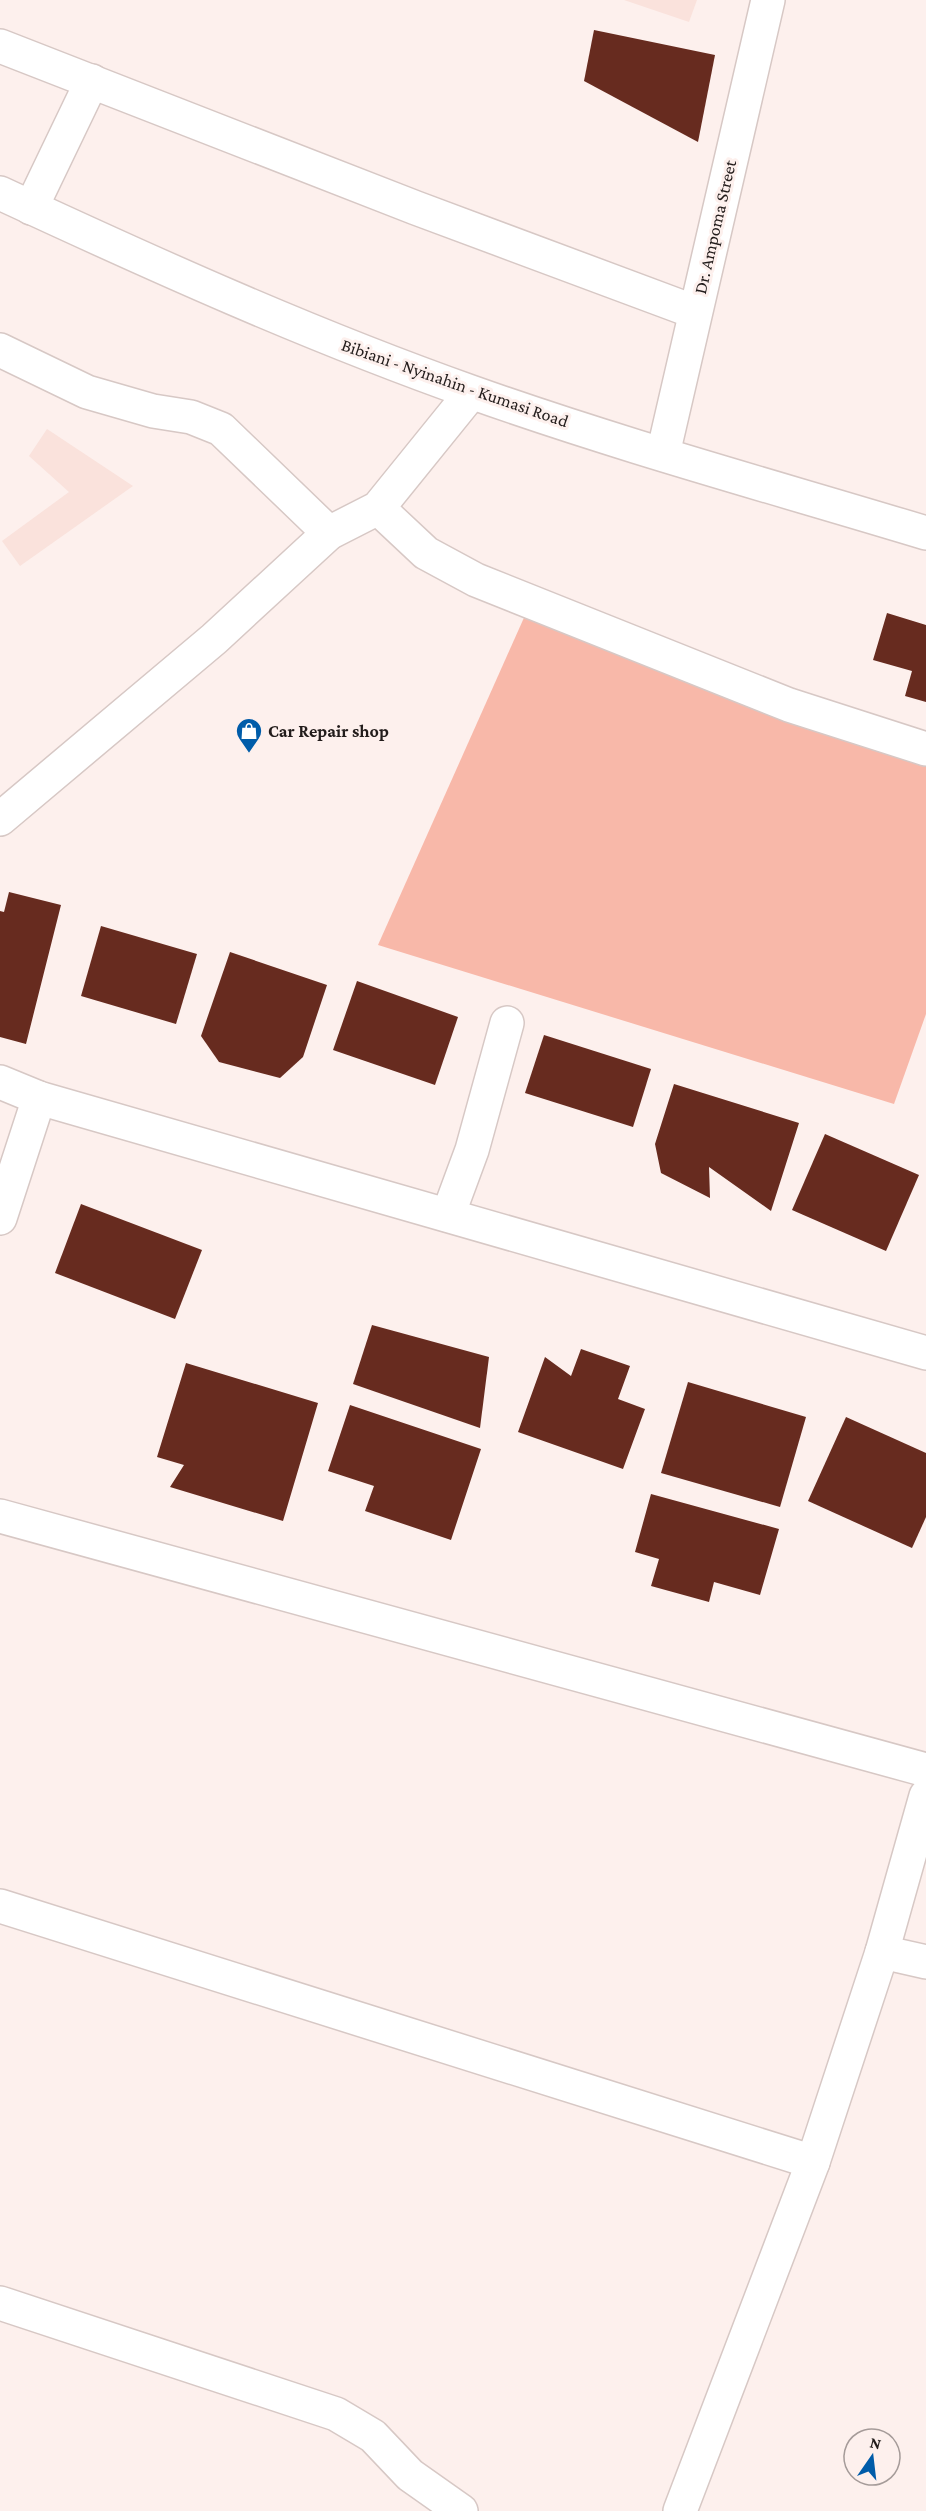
<svg xmlns="http://www.w3.org/2000/svg" width="926" height="2511" font-family="'Crimson Pro',serif">
  <style>
    .built { fill: #fae2dc }
    .green { fill: #f8b8a9 }
    .building { fill: #672b1f }
    .lines { fill: none; stroke-linecap: round; stroke-linejoin: round }
    .minor-casing { stroke: #d7c8c5; stroke-width: 36 }
    .major-casing { stroke: #d7c8c5; stroke-width: 36 }
    .minor { stroke: #fff; stroke-width: 33 }
    .major { stroke: #fff; stroke-width: 33 }
    .labels { text-anchor: middle; dominant-baseline: central; stroke-width: 6; stroke-linejoin: round; paint-order: stroke }
    .street-label { font-size: 18px; fill: #221c1b; stroke: #fdf0ed }
    .poi-label { font-size: 18px; font-weight: bold; fill: #221c1b; stroke: #fdf0ed; text-anchor: start }
  </style>
  <rect width="100%" height="100%" fill="#fdf0ed"/>
  <g class="built">
    <path d="M 624,0 L 697,0 L 689,22 Z"/>
    <path d="M 47,429 L 133,486 L 20,566 L 2,541 L 69,492 L 29,456 Z"/>
  </g>
  <path class="green" d="M 531,602 L 926,747 L 926,1014 L 894,1104 L 378,945 Z"/>
  <g class="building">
    <path d="M 594,30 L 715,55 L 698,142 L 584,81 Z"/>
    <path d="M 887,613 L 926,625 L 926,702 L 905,696 L 912,671 L 873,660 Z"/>
    <path d="M 9,892 L 61,905 L 26,1044 L 0,1037 L 0,911 L 4,912 Z"/>
    <path d="M 101,926 L 197,954 L 176,1024 L 81,996 Z"/>
    <path d="M 230,952 L 327,985 L 303,1057 L 280,1078 L 219,1062 L 201,1036 Z"/>
    <path d="M 357,981 L 458,1017 L 435,1085 L 333,1050 Z"/>
    <path d="M 544,1035 L 651,1069 L 633,1127 L 525,1093 Z"/>
    <path d="M 674,1084 L 799,1123 L 771,1211 L 709,1167 L 710,1198 L 661,1173 L 655,1144 Z"/>
    <path d="M 825,1134 L 919,1175 L 886,1251 L 792,1210 Z"/>
    <path d="M 81,1204 L 202,1250 L 175,1319 L 55,1273 Z"/>
    <path d="M 372,1325 L 489,1357 L 480,1428 L 353,1384 Z"/>
    <path d="M 581,1349 L 630,1366 L 618,1399 L 645,1409 L 623,1469 L 518,1432 L 545,1357 L 571,1376 Z"/>
    <path d="M 186,1363 L 318,1403 L 283,1521 L 170,1487 L 184,1465 L 157,1457 Z"/>
    <path d="M 688,1382 L 806,1417 L 780,1507 L 661,1473 Z"/>
    <path d="M 350,1405 L 481,1449 L 451,1540 L 365,1511 L 374,1486 L 328,1471 Z"/>
    <path d="M 846,1417 L 926,1453 L 926,1517 L 912,1548 L 808,1501 Z"/>
    <path d="M 651,1494 L 779,1529 L 760,1595 L 714,1582 L 709,1602 L 651,1586 L 659,1559 L 635,1552 Z"/>
  </g>
  <g class="lines">
    <g class="minor-casing">
      <g id="minor">
        <path d="M 0,46 L 416,208 L 695,312"/>
        <path d="M 31,208 L 92,81"/>
        <path d="M 0,350 L 87,392 L 153,411 L 191,417 L 221,429 L 329,533"/>
        <path d="M 663,454 L 768,0"/>
        <path d="M 378,508 L 426,553 L 476,580 L 789,705 L 926,749"/>
        <path d="M 0,819 L 214,639 L 329,533 L 378,508 L 471,393"/>
        <path d="M 0,1082 L 39,1098 L 926,1353"/>
        <path d="M 448,1215 L 472,1150 L 507,1023"/>
        <path d="M 0,1218 L 39,1098"/>
        <path d="M 0,1516 L 926,1770"/>
        <path d="M 0,1906 L 813,2162"/>
        <path d="M 882,1952 L 926,1962"/>
        <path d="M 0,2303 L 336,2414 L 373,2436 L 410,2475 L 461,2511"/>
        <path d="M 680,2511 L 813,2162 L 882,1952 L 926,1796"/>
      </g>
    </g>
    <g class="major-casing">
      <path id="major" d="M 0,193 C 155,265 310,335 471,392 C 620,445 774,487 926,533"/>
    </g>
    <use href="#minor" class="minor"/>
    <use href="#major" class="major"/>
  </g>
  <defs>
    <g id="shop-pin" transform="scale(1.35)"><path d="M0 17L-7.5 6A9.5 9.5 0 1 1 7.5 6Z" fill="#005ca9" stroke="#fdf0ed"/><path d="M-5-2.5h2.3a2.7 3.5 0 0 1 5.4 0H5L5.5 6h-11ZM-1.5-2.5h3a1.5 2.3 0 0 0-3 0Z" fill="#fff"/></g>
  </defs>
  <g fill-rule="evenodd">
    <use href="#shop-pin" x="249" y="731"/>
  </g>
  <g class="labels">
    <g class="street-label">
      <text transform="translate(715 227) rotate(-77)">Dr. Ampoma Street</text>
      <text transform="translate(455 383) rotate(19)">Bibiani - Nyinahin - Kumasi Road</text>
    </g>
    <g class="poi-label">
      <text x="268" y="731">Car Repair shop</text>
    </g>
  </g>
  <g transform="translate(872 2457) rotate(14)"><circle r="28" fill="#fdf0ed" stroke="#a59b99" stroke-width="1.5"/>
  <path d="M0-4.5L10 22L0 15L-10 22Z" fill="#005ca9"/>
  <text y="-9" font-size="16" font-weight="bold" text-anchor="middle" fill="#221c1b">N</text>
  </g>
</svg>
